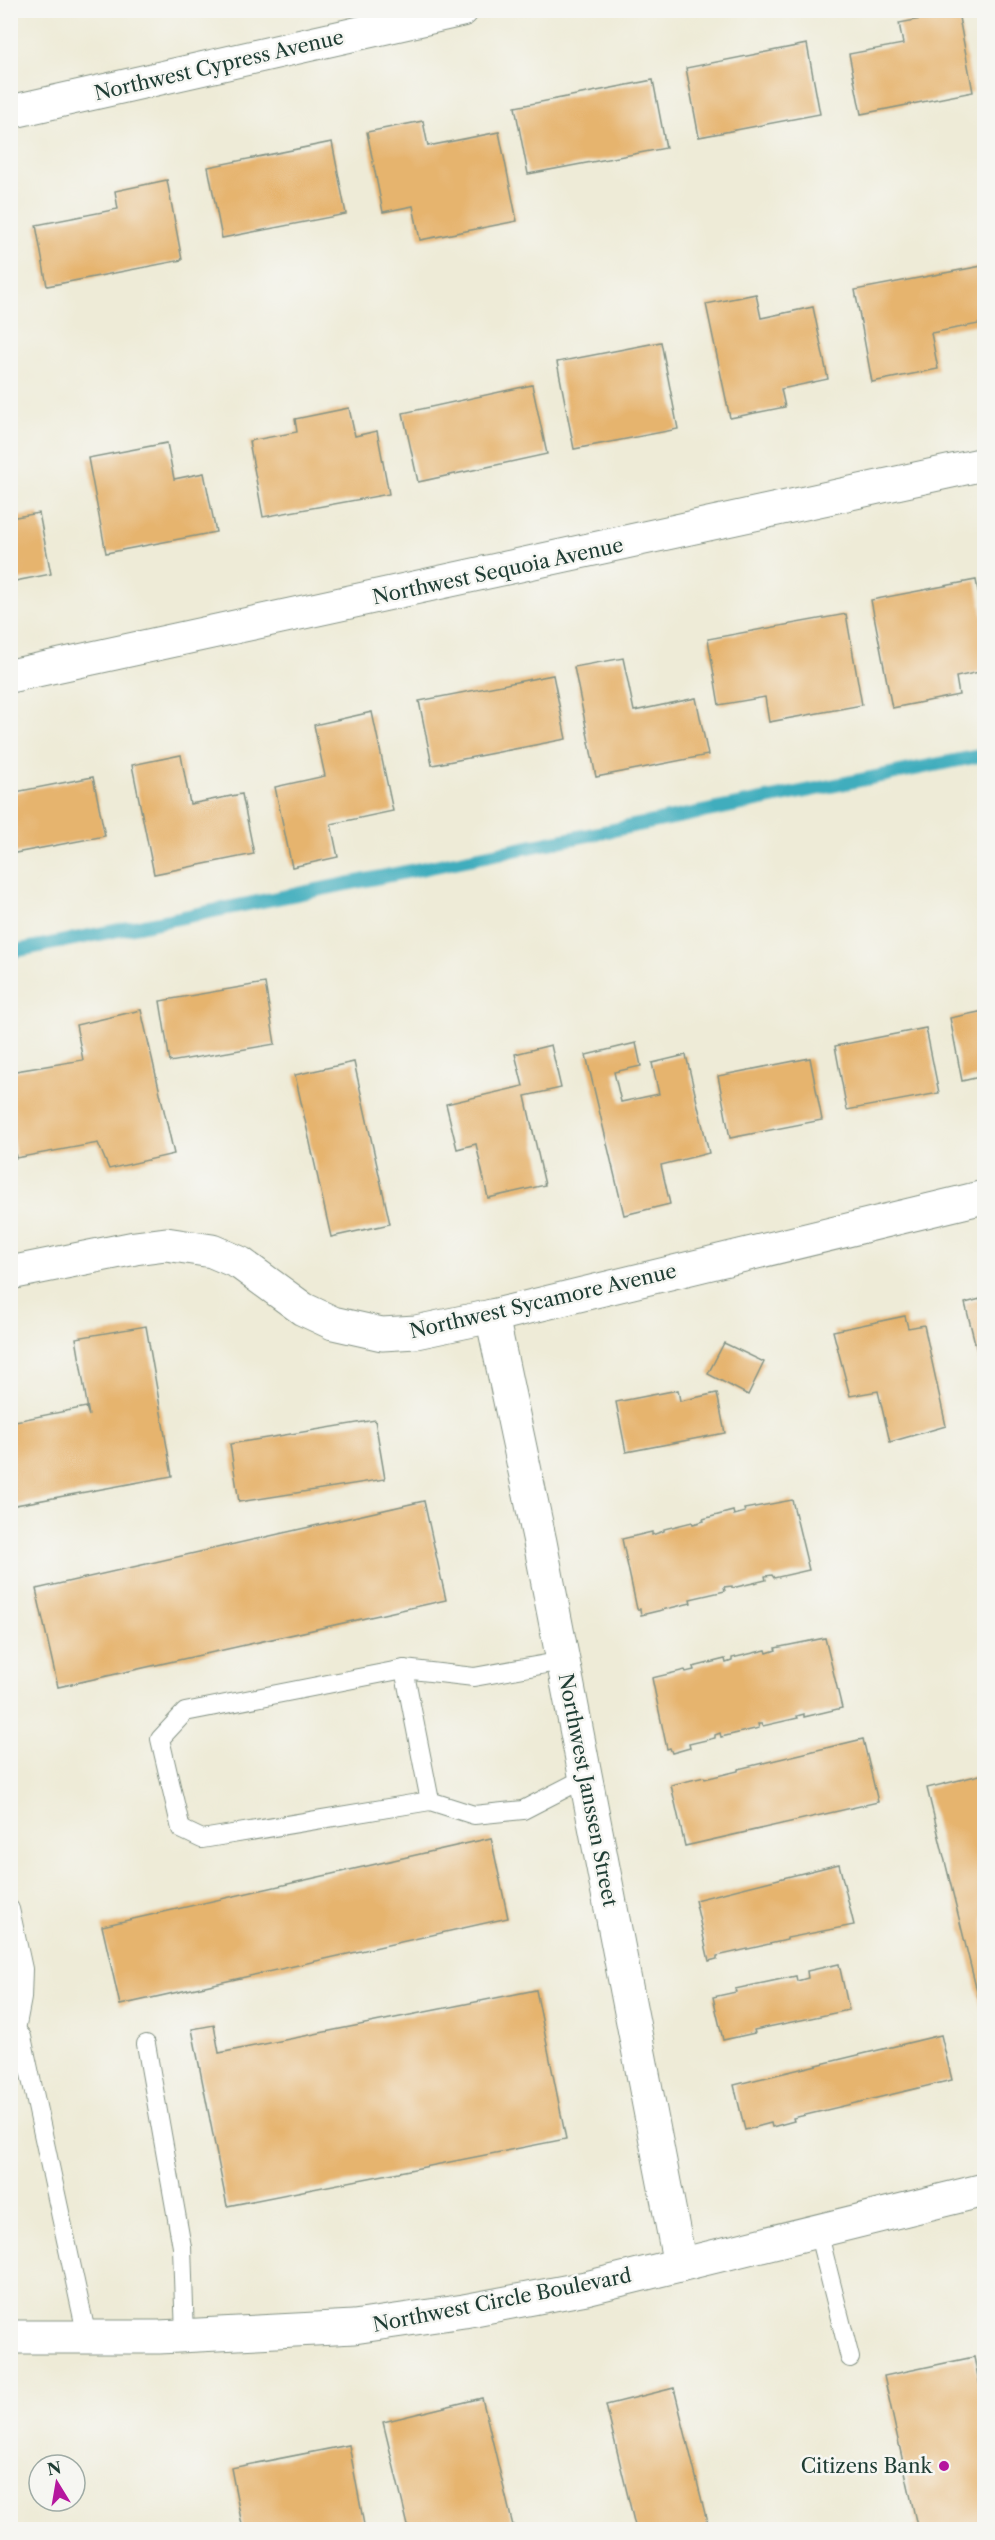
<svg xmlns="http://www.w3.org/2000/svg" width="995" height="2540" font-family="'Libre Caslon Text',serif">
  <style>
    .lines { fill: none; stroke-linecap: round; stroke-linejoin: round }
    .stream { stroke: #3fadbd; stroke-width: 14 }
    .building { fill: #e6b46e }
    .service-casing { stroke: #869486; stroke-width: 20 }
    .minor-casing { stroke: #869486; stroke-width: 35 }
    .secondary-casing { stroke: #869486; stroke-width: 35 }
    .service { stroke: #fff; stroke-width: 18 }
    .minor { stroke: #fff; stroke-width: 33 }
    .secondary { stroke: #fff; stroke-width: 33 }
    .poi-dot { fill: #b5179e; stroke: #f6f6f2; stroke-width: 2 }
    .labels { text-anchor: middle; dominant-baseline: central; stroke-width: 5; stroke-linejoin: round; paint-order: stroke }
    .street-label { font-size: 20px; fill: #1f3d34; stroke: #f6f6f2 }
    .poi-label { font-size: 20px; fill: #1f3d34; stroke: #f6f6f2; text-anchor: end }
  </style>
  <rect width="100%" height="100%" fill="#f6f6f2"/>
  <filter id="ink" filterUnits="userSpaceOnUse"><feTurbulence type="fractalNoise" baseFrequency=".0167" numOctaves="2"/><feDisplacementMap in="SourceGraphic" scale="12" xChannelSelector="R" yChannelSelector="G"/><feConvolveMatrix kernelMatrix="1 2 1 2 8 2 1 2 1" color-interpolation-filters="sRGB"/></filter>
  <filter id="wash" filterUnits="userSpaceOnUse"><feTurbulence type="fractalNoise" baseFrequency=".008" numOctaves="4" result="noise"/><feDisplacementMap in="SourceGraphic" scale="24" xChannelSelector="R" yChannelSelector="G"/><feGaussianBlur stdDeviation="1.35" result="paint"/><feColorMatrix in="noise" values="0 0 0 0 0 0 0 0 0 0 0 0 0 0 0 0 0 1.4 0 .05"/><feComposite in="paint" operator="in"/></filter>
  <g filter="url(#wash)">
    <rect width="100%" height="100%" fill="#eeebd7"/>
    <g class="lines">
      <path class="stream" d="M 10,952 L 984,755"/>
    </g>
    <g id="blocks">
      <g class="building">
        <path d="M 958,12 L 973,92 L 861,114 L 849,54 L 903,44 L 899,23 Z"/>
        <path d="M 807,44 L 820,114 L 699,137 L 686,68 Z"/>
        <path d="M 653,80 L 666,148 L 528,174 L 515,107 Z"/>
        <path d="M 423,121 L 428,146 L 499,132 L 517,221 L 420,240 L 413,206 L 383,212 L 367,132 Z"/>
        <path d="M 332,142 L 346,214 L 222,238 L 208,167 Z"/>
        <path d="M 167,180 L 182,260 L 47,286 L 36,225 L 118,209 L 115,191 Z"/>
        <path d="M 982,266 L 984,279 L 984,323 L 931,333 L 938,369 L 872,382 L 855,290 Z"/>
        <path d="M 756,294 L 761,318 L 813,307 L 828,379 L 781,389 L 785,407 L 730,418 L 706,304 Z"/>
        <path d="M 661,342 L 678,429 L 574,449 L 557,362 Z"/>
        <path d="M 532,385 L 547,454 L 418,482 L 403,413 Z"/>
        <path d="M 349,408 L 355,436 L 377,431 L 389,494 L 263,517 L 249,441 L 297,432 L 295,419 Z"/>
        <path d="M 167,443 L 174,479 L 204,473 L 216,532 L 106,553 L 88,458 Z"/>
        <path d="M 39,513 L 51,574 L 10,582 L 10,518 Z"/>
        <path d="M 976,580 L 984,622 L 984,671 L 956,677 L 959,695 L 892,708 L 871,600 Z"/>
        <path d="M 846,614 L 862,705 L 769,722 L 765,697 L 719,705 L 708,639 Z"/>
        <path d="M 623,658 L 634,711 L 696,698 L 708,755 L 596,777 L 574,667 Z"/>
        <path d="M 553,675 L 566,739 L 432,765 L 419,701 Z"/>
        <path d="M 372,712 L 393,811 L 331,824 L 338,857 L 292,867 L 275,787 L 325,776 L 314,725 Z"/>
        <path d="M 181,755 L 190,804 L 242,794 L 254,854 L 154,874 L 132,765 Z"/>
        <path d="M 93,777 L 105,836 L 10,854 L 10,793 Z"/>
        <path d="M 265,983 L 275,1044 L 170,1062 L 160,1001 Z"/>
        <path d="M 141,1010 L 174,1154 L 109,1169 L 98,1143 L 16,1158 L 10,1126 L 10,1072 L 83,1060 L 76,1025 Z"/>
        <path d="M 984,1011 L 984,1076 L 962,1081 L 950,1018 Z"/>
        <path d="M 926,1028 L 939,1093 L 847,1110 L 835,1046 Z"/>
        <path d="M 636,1043 L 641,1066 L 614,1072 L 621,1102 L 659,1094 L 652,1063 L 686,1055 L 709,1153 L 661,1165 L 670,1204 L 624,1215 L 586,1055 Z"/>
        <path d="M 551,1045 L 561,1088 L 525,1096 L 545,1185 L 488,1198 L 476,1144 L 457,1149 L 446,1104 L 523,1086 L 515,1054 Z"/>
        <path d="M 810,1058 L 822,1120 L 730,1138 L 718,1076 Z"/>
        <path d="M 354,1062 L 390,1224 L 331,1237 L 295,1075 Z"/>
        <path d="M 984,1298 L 984,1379 L 965,1303 Z"/>
        <path d="M 905,1316 L 908,1328 L 924,1325 L 946,1426 L 890,1442 L 878,1391 L 850,1396 L 833,1331 Z"/>
        <path d="M 146,1326 L 172,1476 L 10,1506 L 10,1422 L 86,1407 L 89,1416 L 76,1338 Z"/>
        <path d="M 724,1343 L 764,1362 L 748,1395 L 708,1374 Z"/>
        <path d="M 678,1390 L 680,1401 L 717,1393 L 725,1433 L 626,1452 L 616,1402 Z"/>
        <path d="M 375,1420 L 385,1479 L 239,1502 L 230,1444 Z"/>
        <path d="M 792,1500 L 809,1570 L 774,1578 L 772,1575 L 765,1576 L 766,1580 L 732,1588 L 732,1586 L 724,1587 L 725,1591 L 690,1599 L 691,1603 L 641,1615 L 640,1609 L 637,1609 L 622,1539 L 652,1532 L 652,1535 L 664,1531 L 664,1529 L 692,1522 L 693,1524 L 704,1521 L 703,1519 L 733,1511 L 734,1515 L 745,1512 L 744,1509 Z"/>
        <path d="M 424,1501 L 446,1600 L 58,1687 L 36,1589 Z"/>
        <path d="M 825,1638 L 842,1708 L 804,1717 L 804,1714 L 797,1716 L 798,1718 L 763,1726 L 762,1724 L 758,1724 L 759,1728 L 721,1737 L 720,1733 L 715,1735 L 715,1738 L 689,1744 L 690,1748 L 672,1753 L 670,1748 L 667,1749 L 652,1678 L 685,1670 L 686,1672 L 694,1670 L 693,1667 L 725,1659 L 726,1663 L 732,1661 L 732,1658 L 766,1650 L 767,1653 L 776,1650 L 775,1648 Z"/>
        <path d="M 863,1739 L 878,1802 L 685,1846 L 671,1785 L 704,1777 L 705,1779 L 738,1771 L 738,1769 Z"/>
        <path d="M 984,1774 L 984,2020 L 927,1788 Z"/>
        <path d="M 491,1838 L 508,1918 L 120,2005 L 102,1926 Z"/>
        <path d="M 839,1864 L 854,1925 L 787,1938 L 787,1940 L 717,1956 L 717,1959 L 709,1961 L 695,1900 Z"/>
        <path d="M 839,1964 L 849,2010 L 754,2030 L 755,2033 L 723,2040 L 713,1997 L 736,1992 L 735,1989 L 796,1976 L 797,1981 L 808,1978 L 807,1971 Z"/>
        <path d="M 536,1990 L 566,2139 L 227,2206 L 192,2029 L 214,2025 L 219,2053 Z"/>
        <path d="M 941,2035 L 952,2080 L 793,2118 L 794,2121 L 772,2127 L 771,2123 L 745,2130 L 734,2085 Z"/>
        <path d="M 974,2357 L 984,2406 L 984,2530 L 905,2530 L 917,2526 L 884,2376 Z"/>
        <path d="M 674,2388 L 709,2530 L 636,2530 L 606,2405 Z"/>
        <path d="M 482,2398 L 514,2530 L 409,2530 L 383,2422 Z"/>
        <path d="M 349,2445 L 365,2530 L 243,2530 L 231,2468 Z"/>
      </g>
    </g>
  </g>
  <g filter="url(#ink)">
    <use href="#blocks" fill-opacity="0" stroke="#869486" stroke-width="1.5"/>
    <g class="lines">
      <g class="service-casing">
        <g id="service">
          <path d="M 563,1661 L 474,1677 L 404,1669 L 185,1712 L 160,1739 L 181,1829 L 202,1839 L 430,1801 L 474,1815 L 523,1810 L 585,1778"/>
          <path d="M 404,1669 L 430,1801"/>
          <path d="M 10,1909 L 23,1969 L 22,1998 L 16,2030"/>
          <path d="M 10,2023 L 22,2037 L 87,2337"/>
          <path d="M 146,2044 L 182,2247 L 185,2336"/>
          <path d="M 818,2231 L 850,2358"/>
        </g>
      </g>
      <g class="minor-casing">
        <g id="minor">
          <path d="M 10,112 L 462,10"/>
          <path d="M 10,676 L 984,464"/>
          <path d="M 10,1273 L 135,1248 L 166,1244 L 212,1251 L 240,1263 L 303,1309 L 333,1323 L 382,1334 L 416,1332 L 492,1316 L 984,1197"/>
          <path d="M 492,1316 L 540,1542 L 680,2265"/>
        </g>
      </g>
      <g class="secondary-casing">
        <path id="secondary" d="M 10,2337 L 159,2337 L 354,2327 L 464,2311 L 586,2288 L 984,2190"/>
      </g>
      <use href="#service" class="service"/>
      <use href="#minor" class="minor"/>
      <use href="#secondary" class="secondary"/>
    </g>
  </g>
  <circle class="poi-dot" cx="944" cy="2466" r="6"/>
  <g class="labels">
    <g class="street-label">
      <text transform="translate(219 65) rotate(-13)">Northwest Cypress Avenue</text>
      <text transform="translate(498 571) rotate(-12)">Northwest Sequoia Avenue</text>
      <text transform="translate(543 1301) rotate(-13)">Northwest Sycamore Avenue</text>
      <text transform="translate(588 1790) rotate(79)">Northwest Janssen Street</text>
      <text transform="translate(502 2300) rotate(-11)">Northwest Circle Boulevard</text>
    </g>
    <g class="poi-label">
      <text x="932" y="2466">Citizens Bank</text>
    </g>
  </g>
  <rect width="995" height="2540" fill="none" stroke="#f6f6f2" stroke-width="36"/>
  <g transform="translate(57 2483) rotate(349)"><circle r="28" fill="#f6f6f2" stroke="#a0aca6" stroke-width="1.5"/>
  <path d="M0-4.5L10 22L0 15L-10 22Z" fill="#b5179e"/>
  <text y="-9" font-size="16" font-weight="bold" text-anchor="middle" fill="#1f3d34">N</text>
  </g>
</svg>
